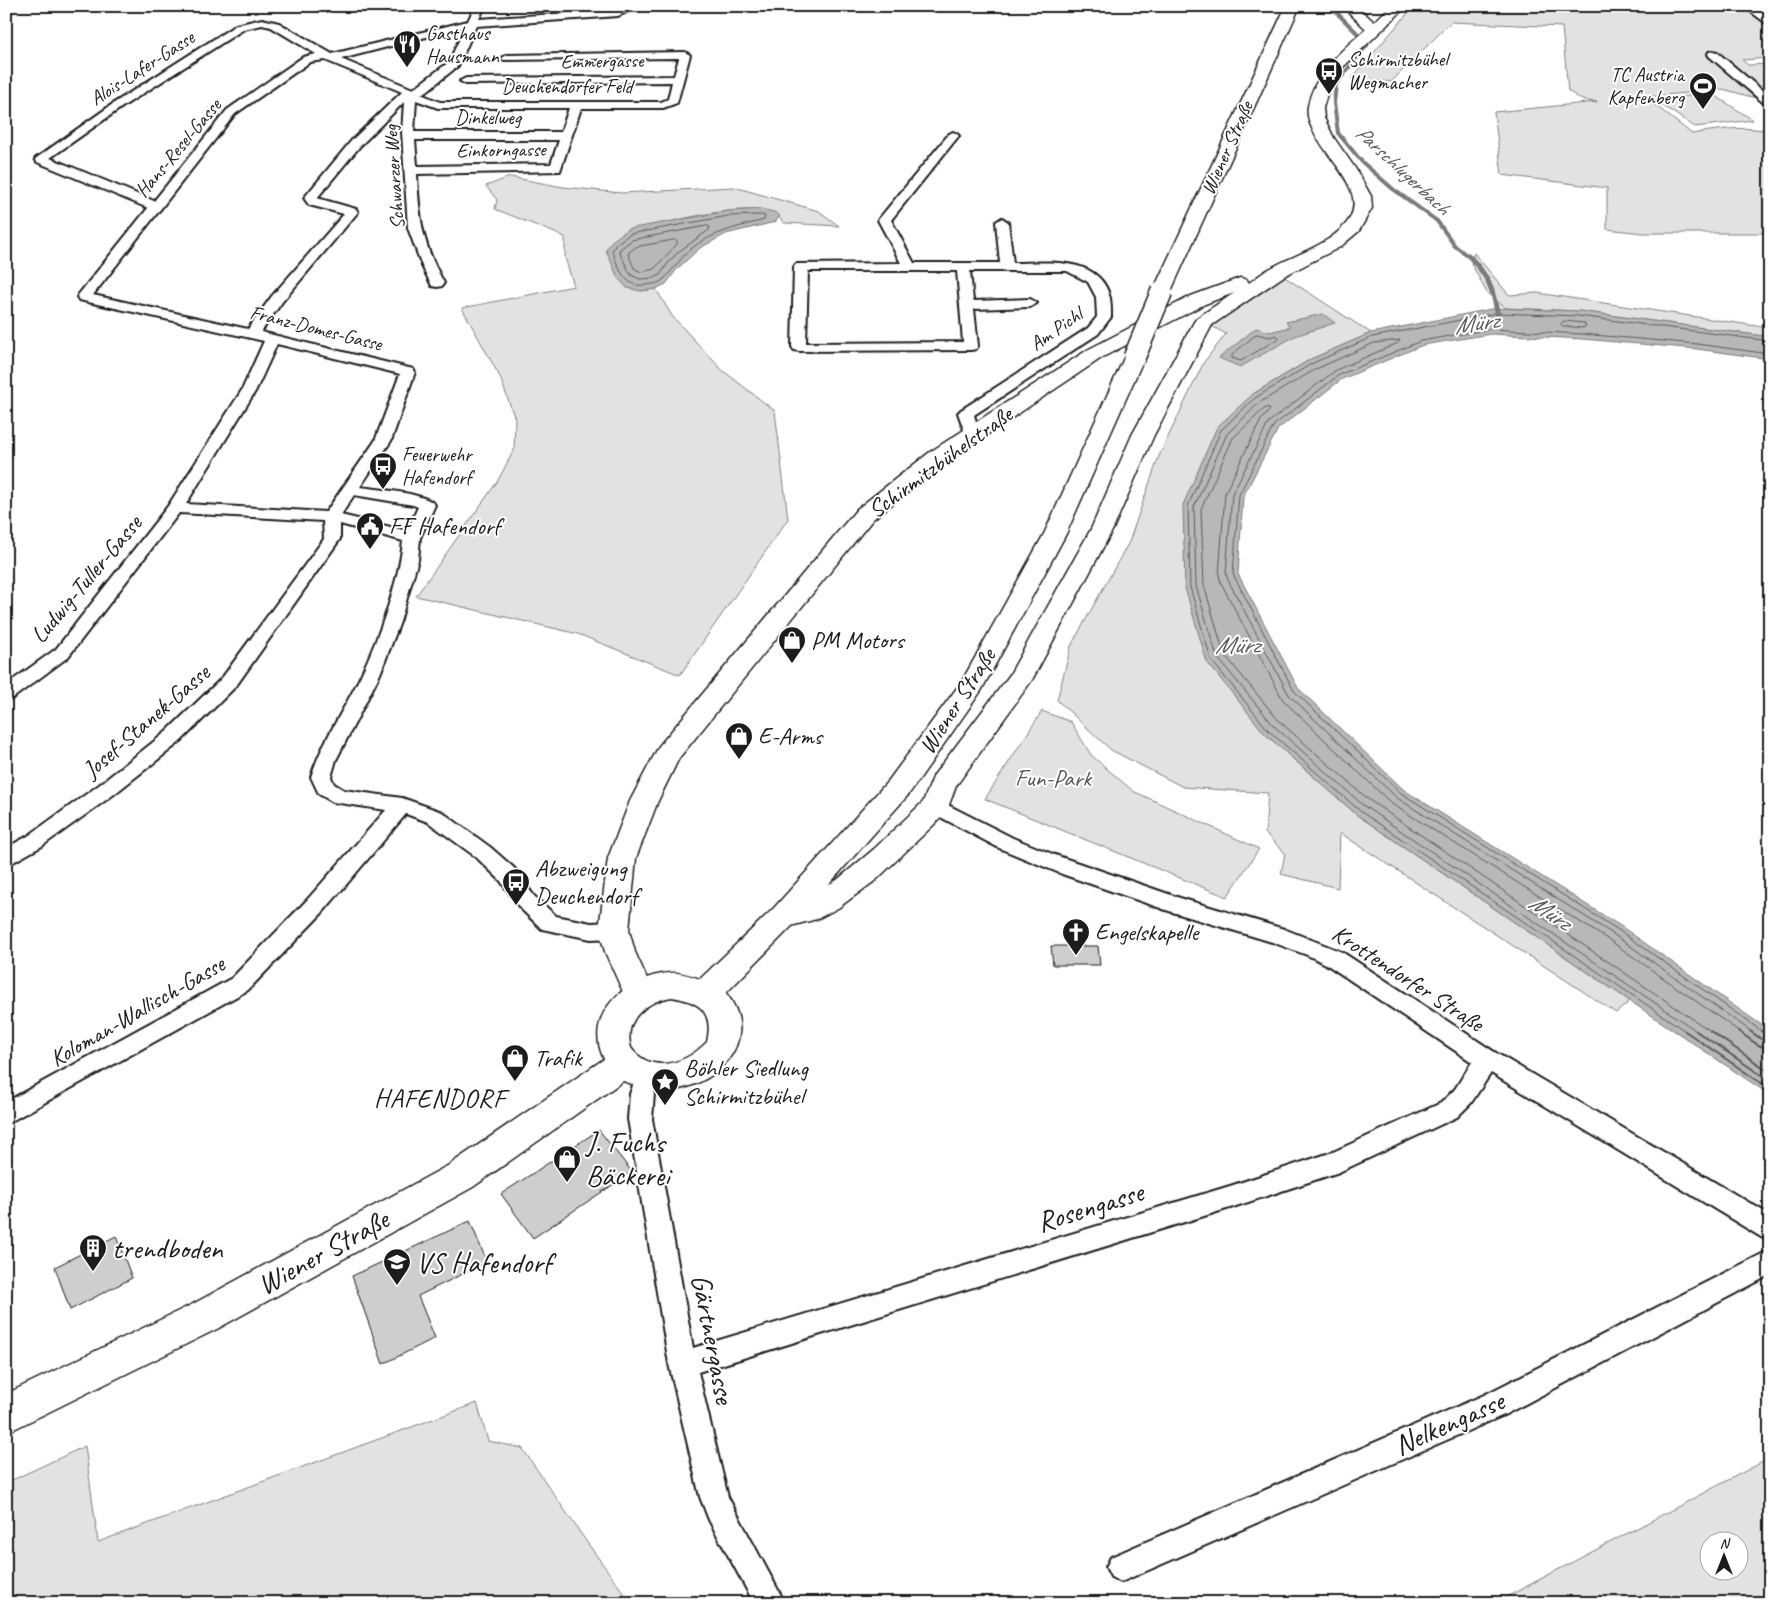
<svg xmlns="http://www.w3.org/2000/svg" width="1776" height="1609" font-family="Caveat,sans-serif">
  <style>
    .green { fill: #e2e2e2; stroke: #7f7f7f; fill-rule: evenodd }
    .water { fill: #b8b8b8; stroke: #7a7a7a }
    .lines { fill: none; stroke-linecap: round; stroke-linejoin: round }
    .shore-far1 { stroke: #5a5a5a; stroke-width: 1 }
    .shore { stroke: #5a5a5a; stroke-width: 2 }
    .stream-far1 { stroke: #7a7a7a; stroke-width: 4 }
    .stream { stroke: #7a7a7a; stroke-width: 5 }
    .building { fill: #cecece; stroke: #1c1c1c }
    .minor-casing { stroke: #1c1c1c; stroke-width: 4 }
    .secondary-casing { stroke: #1c1c1c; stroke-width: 3 }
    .primary-casing { stroke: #1c1c1c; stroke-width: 3 }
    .minor { fill: #fff; fill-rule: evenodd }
    .secondary { fill: #fff; fill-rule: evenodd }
    .primary { fill: #fff; fill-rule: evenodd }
    .primary-bridge-casing { stroke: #1c1c1c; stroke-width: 24; stroke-linecap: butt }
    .primary-bridge { stroke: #fff; stroke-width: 21 }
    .labels { text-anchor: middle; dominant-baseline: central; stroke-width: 4; stroke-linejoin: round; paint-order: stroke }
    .far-poi-label { font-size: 20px; fill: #1c1c1c; stroke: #fff; text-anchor: start }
    .far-street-label { font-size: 20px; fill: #1c1c1c; stroke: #fff }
    .far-water-label { font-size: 21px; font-style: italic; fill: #5a5a5a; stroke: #fff }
    .street-label { font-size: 24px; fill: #1c1c1c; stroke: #fff }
    .poi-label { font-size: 24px; fill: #1c1c1c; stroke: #fff; text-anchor: start }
    .park-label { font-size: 24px; fill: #575757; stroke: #fff }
    .water-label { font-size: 25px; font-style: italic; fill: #5a5a5a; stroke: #fff }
    .quarter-label { font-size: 26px; letter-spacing: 1px; fill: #1c1c1c; stroke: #fff }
    .near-poi-label { font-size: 29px; fill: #1c1c1c; stroke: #fff; text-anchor: start }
    .near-street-label { font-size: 29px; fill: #1c1c1c; stroke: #fff }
  </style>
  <rect width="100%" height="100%" fill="#fff"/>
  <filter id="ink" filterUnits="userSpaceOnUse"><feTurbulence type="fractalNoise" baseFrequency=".02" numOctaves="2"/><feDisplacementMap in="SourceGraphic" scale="10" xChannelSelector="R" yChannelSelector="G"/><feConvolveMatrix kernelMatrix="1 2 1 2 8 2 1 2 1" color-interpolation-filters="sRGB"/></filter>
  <g filter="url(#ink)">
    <g class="green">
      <path d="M 1414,6 L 1743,6 L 1770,27 L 1770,58 L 1742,60 L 1748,65 L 1770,64 L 1770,102 L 1723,89 L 1619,100 L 1646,98 L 1692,134 C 1719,129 1743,126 1770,131 L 1770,233 L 1642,233 L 1607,229 L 1607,188 L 1502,175 L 1494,112 L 1597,102 L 1582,100 L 1568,91 L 1562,27 L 1451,22 L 1391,82 L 1351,79 Z"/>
      <path d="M 1711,93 L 1753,120 L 1695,127 L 1654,100 Z"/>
      <path d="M 510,177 L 563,187 L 622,193 L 734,187 L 819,211 L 839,226 L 784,223 C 768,197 690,217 665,223 L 641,291 L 656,289 L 672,316 L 722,370 L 775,411 L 788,519 L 680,675 L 578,634 L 416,596 L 497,482 L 514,450 L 515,419 L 500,377 L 462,308 L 574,286 L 565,258 L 565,237 L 495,209 L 497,200 L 486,186 Z"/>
      <path d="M 1474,253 L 1509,295 L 1537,293 L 1770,328 L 1770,337 L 1579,311 L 1506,308 L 1487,293 L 1471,263 Z"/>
      <path d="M 1277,272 L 1371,333 L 1311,359 L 1253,394 L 1183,505 L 1265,734 L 1357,815 L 1630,1001 L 1616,1013 L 1340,833 L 1338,888 L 1281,874 L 1285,853 L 1265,833 L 1268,793 L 1183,787 L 1111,750 L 1057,700 L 1071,646 L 1129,542 L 1159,456 L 1204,362 L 1226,334 L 1204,322 Z"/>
      <path d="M 1042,711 L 1071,722 L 1091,755 L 1133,791 L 1259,849 L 1227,897 L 985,799 Z"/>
      <path d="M 477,1403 L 488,1441 L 522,1448 L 586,1541 L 631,1603 L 6,1603 L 6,1483 L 85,1446 L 98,1542 Z"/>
      <path d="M 1770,1458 L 1770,1603 L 1495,1603 ZM 1708,1542 L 1738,1542 L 1738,1572 L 1708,1572 Z"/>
    </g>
    <g class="water">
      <path d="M 761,209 L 774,212 L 780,216 L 775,222 L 726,234 L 700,248 L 677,269 L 666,284 L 656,289 L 641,291 L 627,288 L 618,278 L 606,250 L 612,241 L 628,229 L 728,211 Z"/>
      <path d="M 1496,308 L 1579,311 L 1770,337 L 1770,359 L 1697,349 L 1582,339 L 1491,334 L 1423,345 L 1342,379 L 1278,429 L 1243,497 L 1238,574 L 1298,688 L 1404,790 L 1622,927 L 1770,1031 L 1770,1095 L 1630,1001 L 1357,815 L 1265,734 L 1207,662 L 1185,588 L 1183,505 L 1217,427 L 1253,394 L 1311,359 L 1371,333 Z"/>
      <path d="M 1323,314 L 1335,323 L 1295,336 L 1240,367 L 1219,358 L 1256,328 L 1270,332 L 1290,327 L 1286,322 Z"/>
    </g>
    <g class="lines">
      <g class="shore-far1">
        <path d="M 761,215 L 765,216 L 764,220 C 741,226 719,231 699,243 C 684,252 676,267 664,279 C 659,284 652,284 646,285 C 624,288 619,268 612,251 L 616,244 L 630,234 L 728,216 Z"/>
        <path d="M 707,226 L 710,227 L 709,230 L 678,252 L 668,263 L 660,275 L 654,278 L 640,279 L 631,275 L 619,252 L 620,249 L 632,240 Z"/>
        <path d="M 674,240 L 677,241 L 677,244 L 654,269 L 641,272 L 634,268 L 628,253 L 636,247 Z"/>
        <path d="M 1564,321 L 1584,323 L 1586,326 L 1583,328 L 1563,326 L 1561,324 Z"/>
        <path d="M 1257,334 L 1269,337 L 1277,335 L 1279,338 L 1241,361 L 1232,358 L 1232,355 Z"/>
        <path d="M 1687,1032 L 1360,811 L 1269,731 L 1211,660 L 1190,587 L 1188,506 L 1221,430 L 1255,398 L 1313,363 L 1372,337 L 1497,313 L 1579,316 L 1770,341"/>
        <path d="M 1698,1032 L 1364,806 L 1274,726 L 1217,657 L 1196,586 L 1194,507 L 1227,434 L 1259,403 L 1316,369 L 1374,343 L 1400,340 L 1398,343 L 1336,370 L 1269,422 L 1232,494 L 1226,573 L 1228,580 L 1289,695 L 1397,798 L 1616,936 L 1752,1032"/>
        <path d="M 1712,1032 L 1369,800 L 1279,721 L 1224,654 L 1204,585 L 1201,509 L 1233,438 L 1264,409 L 1268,407 L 1270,410 L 1261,420 L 1225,493 L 1219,575 L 1221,583 L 1283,700 L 1392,804 L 1612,942 L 1740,1032"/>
        <path d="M 1763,1032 L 1620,931 L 1401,793 L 1294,691 L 1233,574 L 1239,495 L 1274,425 L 1339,375 L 1421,341 L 1491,329 L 1582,334 L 1697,344 L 1770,354"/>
      </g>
      <g class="shore">
        <path d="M 1685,1031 L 1770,1089"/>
        <path d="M 1696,1031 L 1770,1081"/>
        <path d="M 1710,1031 L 1770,1072"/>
        <path d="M 1738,1031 L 1758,1045 L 1770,1049"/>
        <path d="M 1750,1031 L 1761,1039 L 1770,1041"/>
        <path d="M 1761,1031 L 1770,1035"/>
      </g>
      <g class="stream-far1">
        <path d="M 1330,6 L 1358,34"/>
        <path d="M 1368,40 L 1367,45 L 1336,84 L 1334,103 L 1338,133 L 1362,162 L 1393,189 L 1437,221 L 1455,246 L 1469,257"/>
      </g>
      <path class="stream" d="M 1468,255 C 1489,277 1493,288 1498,317"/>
    </g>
    <g class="building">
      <path d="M 1051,946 L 1098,946 L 1100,965 L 1053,965 Z"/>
      <path d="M 599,1130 L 632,1172 L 533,1238 L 501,1194 Z"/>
      <path d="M 470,1221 L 487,1262 L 418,1296 L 435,1338 L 383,1364 L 352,1276 Z"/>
      <path d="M 116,1236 L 132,1278 L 70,1310 L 55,1267 Z"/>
    </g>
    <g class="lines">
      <g class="minor-casing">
        <g id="minor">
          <path d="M 475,6 L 485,6 L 479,19 L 617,10 L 621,9 L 620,6 L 630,6 L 631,10 L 618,16 L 476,26 L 458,66 L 427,91 L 421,94 L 440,102 L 661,102 L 668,99 L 672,82 L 466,84 L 460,81 L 466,78 L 674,76 L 679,58 L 503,60 L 502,58 L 507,55 L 685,52 L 690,55 L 677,103 L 663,108 L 581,108 L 560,171 L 417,174 C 419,219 422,243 444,283 L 442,286 L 437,287 L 432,286 L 422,266 L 408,228 L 402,132 L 404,102 L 360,146 L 317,198 L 356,209 L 358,212 L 282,302 L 261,332 L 413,369 L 415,372 L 391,441 L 360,487 C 375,489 427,493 435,505 L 420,538 L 418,560 L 400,622 L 380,674 L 336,760 L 331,777 L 334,784 L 344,790 L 402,798 L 442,812 L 490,847 L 514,868 L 534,896 L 556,916 L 591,923 L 614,922 L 622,924 L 625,930 L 622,936 L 614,938 L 591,939 L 542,929 L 520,908 L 500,880 L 476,857 L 428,822 L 406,814 L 323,912 L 248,990 L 6,1124 L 6,1102 L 232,978 L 307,900 L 386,810 L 333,802 L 319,794 L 311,777 C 322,741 345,709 361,675 C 379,637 399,582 403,541 L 340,524 L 340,539 L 236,686 L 180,742 L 113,795 L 42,846 L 6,866 L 6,848 L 28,836 L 99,785 L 166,732 L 222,678 L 324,539 L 323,521 L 179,513 L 68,657 L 13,698 L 6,700 L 6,685 L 56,649 L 168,506 L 242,390 L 264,341 L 79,300 L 77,297 L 79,294 L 148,208 L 37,162 L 35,159 L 117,101 L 236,25 L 262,19 L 279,23 L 332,54 L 468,21 ZM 262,25 L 271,27 L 316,54 L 303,57 L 227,110 L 154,201 L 50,158 L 125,105 L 244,29 ZM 465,27 L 449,62 L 413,89 L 341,59 ZM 325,60 L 402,92 L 352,140 L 304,198 L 309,205 L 344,214 L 272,296 L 248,329 L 93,295 L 235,114 L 310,62 ZM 416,100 L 438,108 L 569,108 L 561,132 L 414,132 ZM 415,140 L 559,140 L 551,164 L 417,166 ZM 277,344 L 400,374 L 375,441 L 326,512 L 186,504 L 256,390 ZM 354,495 L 413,505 L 418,507 L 407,531 L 341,515 Z"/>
          <path d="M 1743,6 L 1755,6 L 1770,18 L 1770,26 Z"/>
          <path d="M 1713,51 L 1717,52 L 1770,97 L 1770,106 L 1766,105 L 1709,56 L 1708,54 L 1709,52 Z"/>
          <path d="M 953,132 L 957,134 L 959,136 L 957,138 L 891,220 L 914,263 L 1000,263 L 996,222 L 1002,218 L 1008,222 L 1013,263 C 1046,263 1100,255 1110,298 C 1111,304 1111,311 1111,317 L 1098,334 L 974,415 L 980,435 L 977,438 L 967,438 L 958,413 L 961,410 L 1088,328 L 1097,317 L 1096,297 L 1088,282 L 1067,271 L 970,271 L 973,301 L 1030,299 L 1037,303 L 1030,307 L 974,309 L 978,346 L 976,349 L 971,350 L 799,351 L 794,350 L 792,347 L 794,267 L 796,264 L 901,263 L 878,220 L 949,134 ZM 808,271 L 957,271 L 963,342 L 806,343 Z"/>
          <path d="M 936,799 L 1013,838 L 1055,855 L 1180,898 L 1284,929 L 1342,952 L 1496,1053 L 1770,1215 L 1770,1241 L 1761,1237 L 1491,1073 L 1471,1103 L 1457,1117 L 1339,1172 L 1230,1208 L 698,1372 L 728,1497 L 785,1603 L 754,1603 L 709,1520 L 700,1497 L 669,1364 L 628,1119 L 630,1094 L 639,1068 L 647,1065 L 655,1068 L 659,1075 L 654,1094 L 652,1119 L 693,1348 L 1230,1186 L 1333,1152 L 1441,1103 L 1455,1089 L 1472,1062 L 1326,964 L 1307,955 L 1272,942 L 1169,911 L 1062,874 L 999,848 L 929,811 L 926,806 L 929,801 Z"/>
          <path d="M 1770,1250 L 1770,1275 L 1504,1415 L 1121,1582 L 1111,1577 L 1106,1567 L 1111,1557 L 1484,1395 Z"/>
        </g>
      </g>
      <g class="secondary-casing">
        <path id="secondary" d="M 1342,6 L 1357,6 L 1374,22 L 1391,6 L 1407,6 L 1338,72 L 1327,94 L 1323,108 L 1324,118 L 1334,138 L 1355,168 L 1371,196 L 1372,208 L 1359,231 L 1340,247 L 1284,276 L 1212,325 L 1154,435 L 1113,529 L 1032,680 L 956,786 L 946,813 L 876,880 L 838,908 L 817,919 L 783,928 L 773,925 L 768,917 L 773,909 L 799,901 L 837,880 L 874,849 L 923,802 L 934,775 L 1009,676 L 1091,529 L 1132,435 L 1194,322 L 1197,318 L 1234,293 L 1205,304 L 1103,357 L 946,462 L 873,519 L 679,758 L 658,801 L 636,858 L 629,930 L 635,952 L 654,994 L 650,1003 L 639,1007 L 628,1003 L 605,952 L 599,930 L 608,858 L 630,801 L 659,746 L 857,509 L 930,452 L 1089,349 L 1191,296 L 1240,278 L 1247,280 L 1249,283 C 1256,278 1263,272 1271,268 C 1294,255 1324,247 1343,227 C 1382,188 1301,145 1308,106 C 1314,73 1342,50 1366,29 Z"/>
      </g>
      <g class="primary-casing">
        <g id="primary">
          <path d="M 1286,6 L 1300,6 L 1171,291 L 1169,295 L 1162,297 L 1155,295 L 1153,291 Z"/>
          <path d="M 1134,352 L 1141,354 L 1144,358 L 1066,534 L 981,691 L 909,794 L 793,925 L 726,993 C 765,1043 712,1092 660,1091 C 647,1091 635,1085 623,1081 L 473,1187 L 217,1329 L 6,1433 L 6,1394 L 191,1305 L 449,1165 L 604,1059 C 582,1014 627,976 670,973 C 680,972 691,976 700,979 L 773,909 L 889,780 L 962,681 L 1044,534 L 1124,358 L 1127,354 ZM 671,997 C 699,1001 714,1011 707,1042 C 686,1064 652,1075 631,1048 C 623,1019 646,1002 671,997 Z"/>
        </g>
      </g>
      <use href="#minor" class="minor"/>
      <use href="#secondary" class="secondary"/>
      <use href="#primary" class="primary"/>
      <g class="primary-bridge-casing">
        <path id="primary-bridge" d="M 1134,358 L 1162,291"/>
      </g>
      <use href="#primary-bridge" class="primary-bridge"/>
    </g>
  </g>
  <defs>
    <g id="restaurant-pin" transform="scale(1.4375)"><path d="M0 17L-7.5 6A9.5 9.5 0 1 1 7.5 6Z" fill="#1c1c1c" stroke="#fff"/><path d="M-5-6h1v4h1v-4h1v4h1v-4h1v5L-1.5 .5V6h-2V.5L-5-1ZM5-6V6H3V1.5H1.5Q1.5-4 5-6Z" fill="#fff"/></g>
    <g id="bus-pin" transform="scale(1.4375)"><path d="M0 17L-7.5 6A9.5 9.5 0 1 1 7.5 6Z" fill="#1c1c1c" stroke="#fff"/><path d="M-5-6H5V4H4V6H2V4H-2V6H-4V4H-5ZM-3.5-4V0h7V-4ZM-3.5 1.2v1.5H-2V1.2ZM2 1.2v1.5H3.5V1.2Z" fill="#fff"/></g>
    <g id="stadium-pin" transform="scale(1.4375)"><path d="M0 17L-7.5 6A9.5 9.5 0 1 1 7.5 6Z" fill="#1c1c1c" stroke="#fff"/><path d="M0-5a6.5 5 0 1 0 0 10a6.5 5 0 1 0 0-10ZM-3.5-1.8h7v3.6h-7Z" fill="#fff"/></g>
    <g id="civic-pin" transform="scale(1.4375)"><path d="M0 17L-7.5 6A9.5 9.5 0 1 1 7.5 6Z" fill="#1c1c1c" stroke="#fff"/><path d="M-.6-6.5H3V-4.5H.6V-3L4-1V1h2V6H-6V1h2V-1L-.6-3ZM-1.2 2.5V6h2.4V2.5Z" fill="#fff"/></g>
    <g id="shop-pin" transform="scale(1.4375)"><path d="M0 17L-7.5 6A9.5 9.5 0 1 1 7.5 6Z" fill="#1c1c1c" stroke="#fff"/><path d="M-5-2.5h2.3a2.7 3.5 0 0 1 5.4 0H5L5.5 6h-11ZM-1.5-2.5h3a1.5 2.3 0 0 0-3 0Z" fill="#fff"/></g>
    <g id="church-pin" transform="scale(1.4375)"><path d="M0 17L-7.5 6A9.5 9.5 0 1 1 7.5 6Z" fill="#1c1c1c" stroke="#fff"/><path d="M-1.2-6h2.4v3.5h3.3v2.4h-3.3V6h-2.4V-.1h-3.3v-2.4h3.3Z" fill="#fff"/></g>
    <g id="sight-pin" transform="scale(1.4375)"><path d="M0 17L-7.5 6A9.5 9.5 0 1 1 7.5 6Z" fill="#1c1c1c" stroke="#fff"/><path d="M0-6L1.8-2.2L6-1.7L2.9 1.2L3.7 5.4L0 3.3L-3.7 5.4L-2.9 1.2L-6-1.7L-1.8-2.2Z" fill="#fff"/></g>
    <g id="building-pin" transform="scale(1.4375)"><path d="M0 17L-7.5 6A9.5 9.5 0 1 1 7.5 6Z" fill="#1c1c1c" stroke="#fff"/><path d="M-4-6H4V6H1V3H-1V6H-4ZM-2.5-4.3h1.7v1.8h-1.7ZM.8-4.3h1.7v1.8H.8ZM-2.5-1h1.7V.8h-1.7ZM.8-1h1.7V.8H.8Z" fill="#fff"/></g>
    <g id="school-pin" transform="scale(1.4375)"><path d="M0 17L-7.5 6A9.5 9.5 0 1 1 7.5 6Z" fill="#1c1c1c" stroke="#fff"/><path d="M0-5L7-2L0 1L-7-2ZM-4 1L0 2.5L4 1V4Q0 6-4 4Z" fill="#fff"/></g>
  </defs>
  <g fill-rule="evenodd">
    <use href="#restaurant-pin" x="407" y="44"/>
    <use href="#bus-pin" x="1329" y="71"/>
    <use href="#stadium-pin" x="1703" y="86"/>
    <use href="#bus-pin" x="383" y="466"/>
    <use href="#civic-pin" x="370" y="526"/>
    <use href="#shop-pin" x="792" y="640"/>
    <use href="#shop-pin" x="739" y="736"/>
    <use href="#bus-pin" x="516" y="882"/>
    <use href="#church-pin" x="1076" y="932"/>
    <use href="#shop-pin" x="515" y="1058"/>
    <use href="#sight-pin" x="665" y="1082"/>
    <use href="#shop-pin" x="567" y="1159"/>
    <use href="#building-pin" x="93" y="1248"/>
    <use href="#school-pin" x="397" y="1262"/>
  </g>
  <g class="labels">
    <g class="far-poi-label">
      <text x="426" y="33">Gasthaus<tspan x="426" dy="23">Hausmann</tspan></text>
      <text x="1348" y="59">Schirmitzbühel<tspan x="1348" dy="23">Wegmacher</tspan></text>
      <text x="1684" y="74" text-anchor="end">TC Austria<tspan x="1684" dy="23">Kapfenberg</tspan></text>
      <text x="402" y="454">Feuerwehr<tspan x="402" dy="23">Hafendorf</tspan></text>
    </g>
    <g class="far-street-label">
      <text transform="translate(602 61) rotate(-1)">Emmergasse</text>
      <text transform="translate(142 68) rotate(-33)">Alois-Lafer-Gasse</text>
      <text x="567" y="86">Deuchendorfer Feld</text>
      <text x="488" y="117">Dinkelweg</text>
      <text transform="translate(178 148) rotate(-50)">Hans-Resel-Gasse</text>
      <text transform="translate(1227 148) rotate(-66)">Wiener Straße</text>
      <text transform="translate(501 150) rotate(-1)">Einkorngasse</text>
      <text transform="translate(394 177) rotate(-94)">Schwarzer Weg</text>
      <text transform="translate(316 328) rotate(14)">Franz-Domes-Gasse</text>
      <text transform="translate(1056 329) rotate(-35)">Am Pichl</text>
    </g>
    <g class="far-water-label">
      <text transform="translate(1403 170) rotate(43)">Parschlugerbach</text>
    </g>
    <g class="street-label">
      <text transform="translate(940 462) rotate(-36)">Schirmitzbühelstraße</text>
      <text transform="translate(86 579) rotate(-50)">Ludwig-Tuller-Gasse</text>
      <text transform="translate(957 701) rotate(-57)">Wiener Straße</text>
      <text transform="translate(146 721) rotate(-41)">Josef-Stanek-Gasse</text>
      <text transform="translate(1408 978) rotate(33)">Krottendorfer Straße</text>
      <text transform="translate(137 1011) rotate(-30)">Koloman-Wallisch-Gasse</text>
    </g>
    <g class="poi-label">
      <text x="389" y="526">FF Hafendorf</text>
      <text x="811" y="640">PM Motors</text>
      <text x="758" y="736">E-Arms</text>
      <text x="535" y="868">Abzweigung<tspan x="535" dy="28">Deuchendorf</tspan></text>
      <text x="1095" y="932">Engelskapelle</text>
      <text x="534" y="1058">Trafik</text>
      <text x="684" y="1068">Böhler Siedlung<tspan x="684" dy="28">Schirmitzbühel</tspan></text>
    </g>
    <g class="park-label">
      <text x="1053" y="778">Fun-Park</text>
    </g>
    <g class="water-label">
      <text transform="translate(1476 323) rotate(-8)">Mürz</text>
      <text x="1237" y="645">Mürz</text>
      <text transform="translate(1550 912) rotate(34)">Mürz</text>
    </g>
    <g class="quarter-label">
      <text x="440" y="1098">HAFENDORF</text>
    </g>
    <g class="near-poi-label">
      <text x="586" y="1142">J. Fuchs<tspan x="586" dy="33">Bäckerei</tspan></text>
      <text x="112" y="1248">trendboden</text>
      <text x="416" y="1262">VS Hafendorf</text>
    </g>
    <g class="near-street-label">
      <text transform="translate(1090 1207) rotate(-17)">Rosengasse</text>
      <text transform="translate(323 1252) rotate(-29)">Wiener Straße</text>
      <text transform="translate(713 1339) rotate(79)">Gärtnergasse</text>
      <text transform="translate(1449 1423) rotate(-24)">Nelkengasse</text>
    </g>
  </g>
  <rect width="1776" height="1609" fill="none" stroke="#fff" stroke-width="25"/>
  <rect x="12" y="12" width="1751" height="1584" fill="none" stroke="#1c1c1c" stroke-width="2" filter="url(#ink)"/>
  <g transform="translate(1724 1556)"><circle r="24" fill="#ffffff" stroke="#a4a4a4"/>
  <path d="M0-4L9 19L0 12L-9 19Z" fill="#1c1c1c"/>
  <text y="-8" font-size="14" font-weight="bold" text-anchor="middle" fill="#1c1c1c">N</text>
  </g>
</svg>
